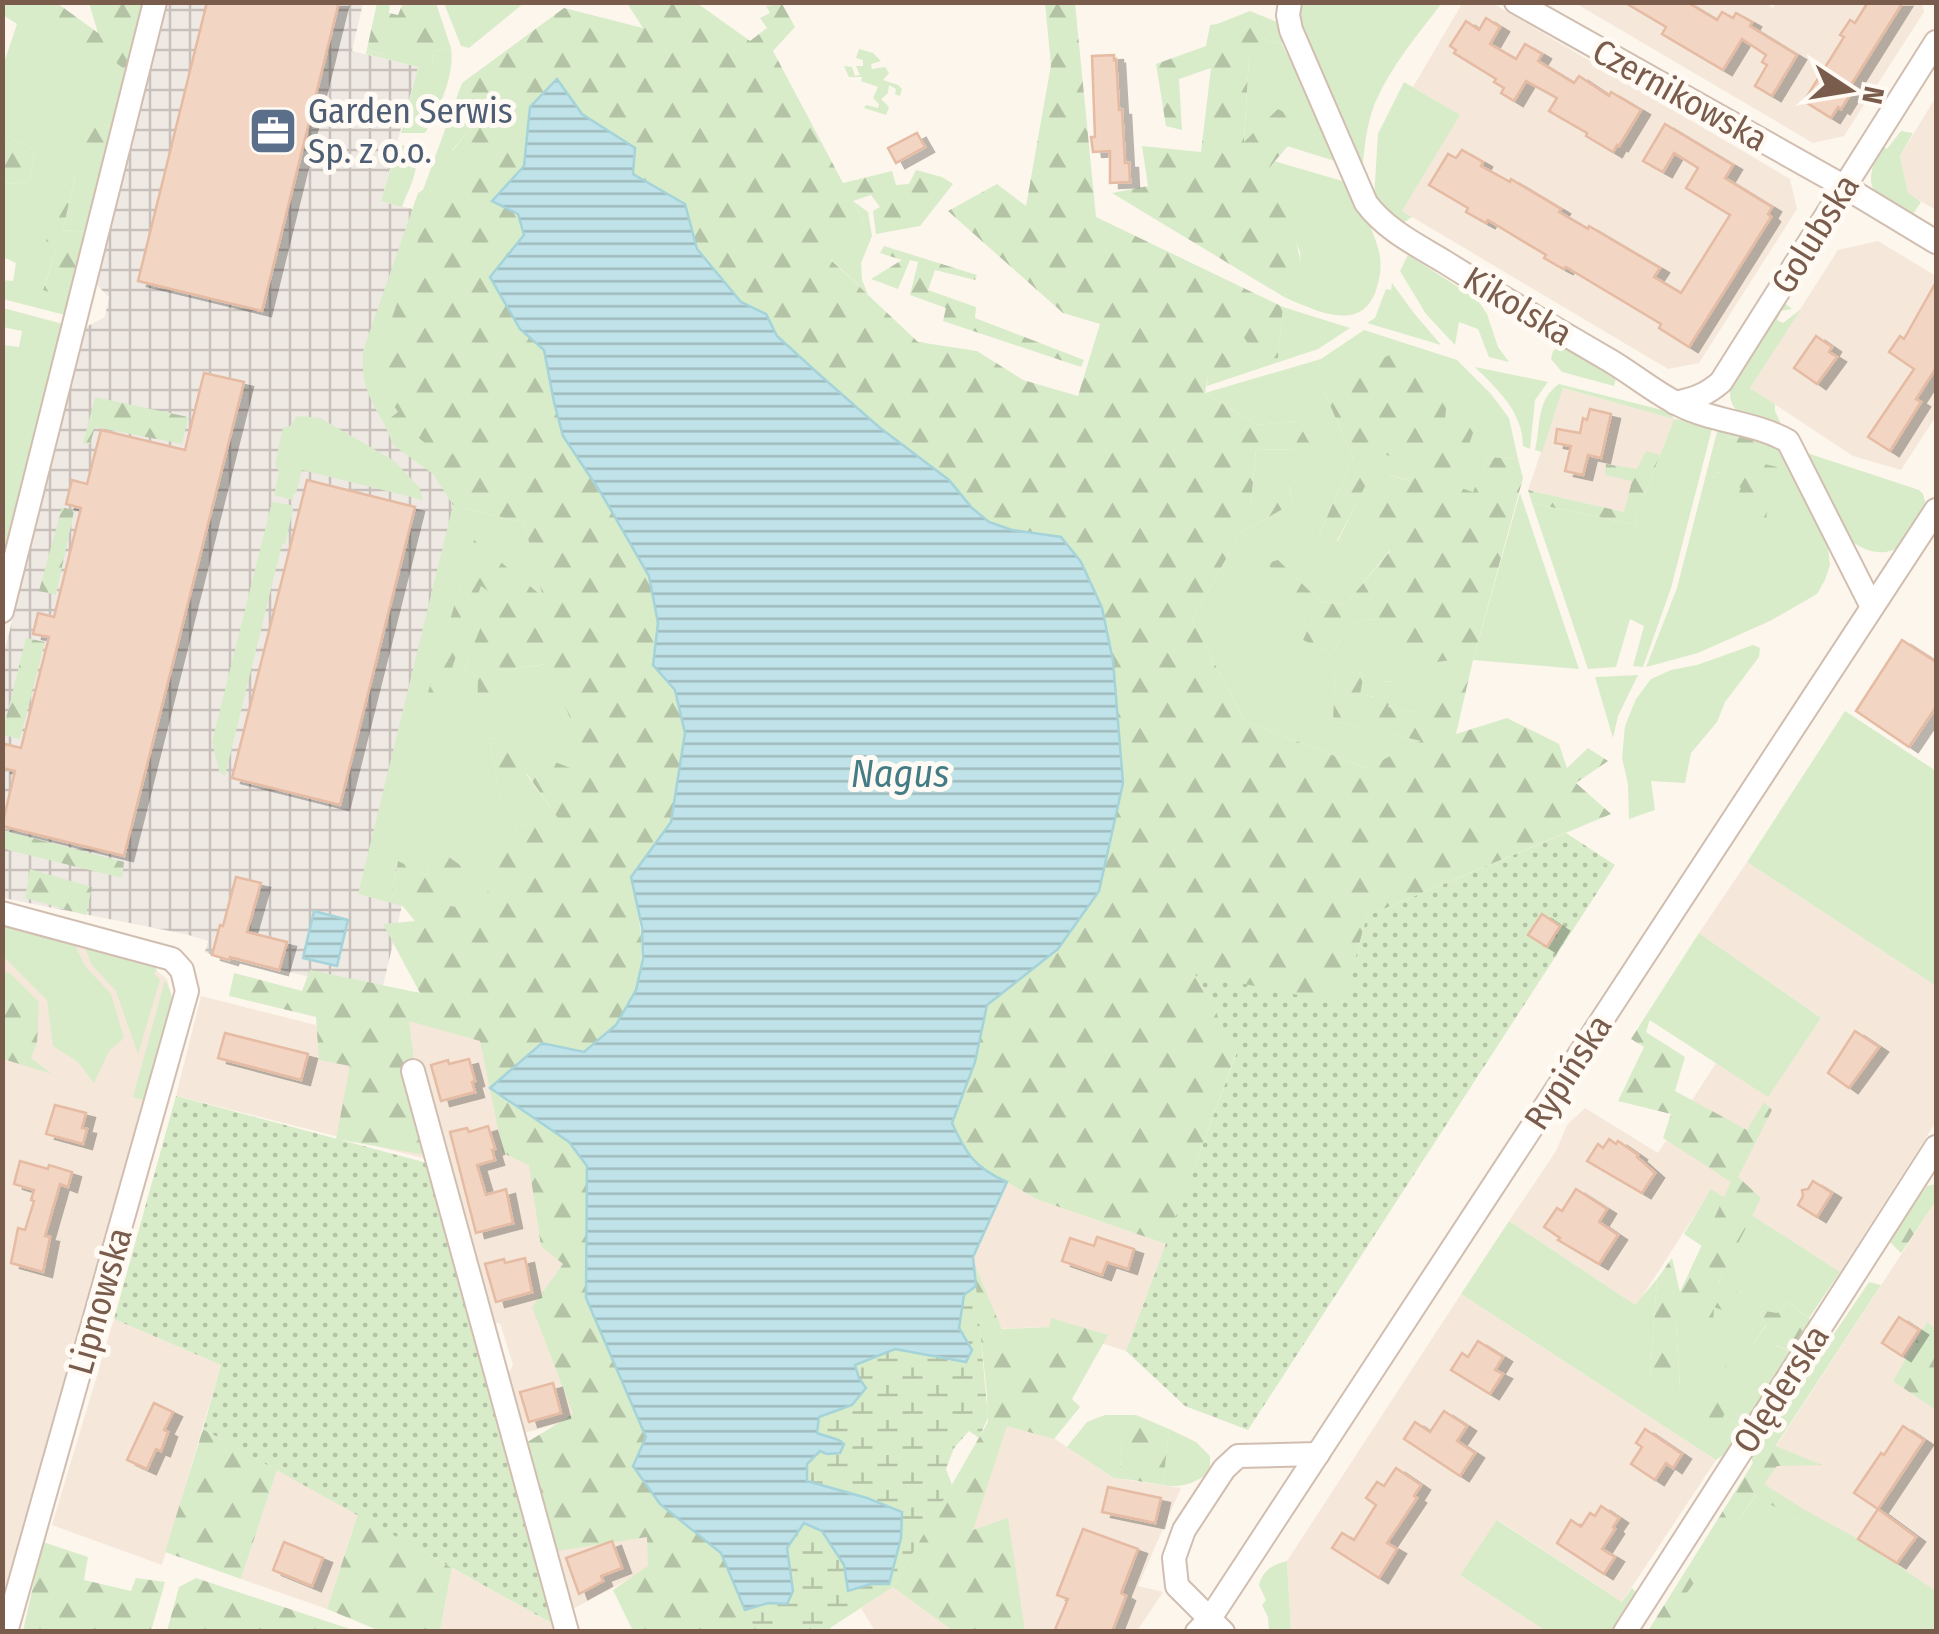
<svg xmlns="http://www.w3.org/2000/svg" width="1939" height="1634" font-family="'Fira Sans Condensed',sans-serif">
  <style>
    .residential { fill: #f5e8da }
    .industrial { fill: url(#industrial-grid) }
    .grass { fill: #d8ecc9 }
    .forest { fill: url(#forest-firs) }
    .wetland { fill: url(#wetland-marsh) }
    .garden { fill: url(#garden-dots) }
    .water { fill: url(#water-rules); stroke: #a5d3da; stroke-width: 2.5 }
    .building { fill: #f3d5c3; stroke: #e6bba3; stroke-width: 2.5; filter: url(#shadow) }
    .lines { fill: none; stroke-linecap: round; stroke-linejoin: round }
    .street-casing { stroke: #d1beb0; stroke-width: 26 }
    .street { stroke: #fff; stroke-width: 22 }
    .labels { text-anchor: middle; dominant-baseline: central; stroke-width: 10; stroke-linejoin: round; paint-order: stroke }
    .street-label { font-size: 35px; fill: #7a5c4d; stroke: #fffaf3 }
    .service-label { font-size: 35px; fill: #4e5e75; stroke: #fffaf3; text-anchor: start }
    .water-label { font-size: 38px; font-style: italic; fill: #437c86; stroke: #fffaf3 }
  </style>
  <defs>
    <pattern id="industrial-grid" width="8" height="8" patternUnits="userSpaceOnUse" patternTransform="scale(2.5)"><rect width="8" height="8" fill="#efe9e4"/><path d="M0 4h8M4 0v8" fill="none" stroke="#c7c0bb"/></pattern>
    <pattern id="forest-firs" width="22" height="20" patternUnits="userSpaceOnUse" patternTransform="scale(2.5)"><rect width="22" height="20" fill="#d8ecc9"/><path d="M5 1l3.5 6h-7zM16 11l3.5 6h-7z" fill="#b4c2a5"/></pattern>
    <pattern id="wetland-marsh" width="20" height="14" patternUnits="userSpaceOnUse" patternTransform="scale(2.5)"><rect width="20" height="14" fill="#d8ecc9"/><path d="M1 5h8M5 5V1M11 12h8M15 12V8" fill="none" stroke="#b4c2a5"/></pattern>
    <pattern id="garden-dots" width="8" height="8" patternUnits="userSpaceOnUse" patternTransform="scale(2.5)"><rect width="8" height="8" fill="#d8ecc9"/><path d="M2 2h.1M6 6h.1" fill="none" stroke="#b4c2a5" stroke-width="1.8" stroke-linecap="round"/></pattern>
    <pattern id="water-rules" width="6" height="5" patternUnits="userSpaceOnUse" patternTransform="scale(2.5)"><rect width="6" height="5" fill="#bfe3e8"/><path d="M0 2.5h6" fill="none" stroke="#a0bbbe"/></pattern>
    <filter id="shadow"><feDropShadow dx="9" dy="5" stdDeviation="0" flood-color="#0004"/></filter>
  </defs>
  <rect width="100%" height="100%" fill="#fdf6ec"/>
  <g class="residential">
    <path d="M 1463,2 L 1492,3 L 1790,179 L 1797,209 L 1699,363 L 1668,369 L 1402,211 L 1459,115 L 1413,87 Z"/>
    <path d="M 1764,2 L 1773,8 L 1777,2 L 1922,2 L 1924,12 L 1844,136 L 1813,143 L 1575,3 Z"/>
    <path d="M 1936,97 L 1936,210 L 1908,194 L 1900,156 Z"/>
    <path d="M 1878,241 L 1936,276 L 1936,416 L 1901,470 L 1853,456 L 1750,388 L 1838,250 Z"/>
    <path d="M 1563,388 L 1674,419 L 1637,515 L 1528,490 Z"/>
    <path d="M 1747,862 L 1936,986 L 1936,1122 L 1840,1272 L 1711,1190 L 1636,1306 L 1509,1221 L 1556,1151 L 1567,1125 L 1585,1108 L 1658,1153 L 1716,1063 L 1768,1096 L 1821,1018 L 1699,933 Z"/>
    <path d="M 3,926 L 144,961 L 167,979 L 173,1002 L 3,1601 Z"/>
    <path d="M 201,996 L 395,1045 L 405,1004 L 542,1043 L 569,1142 L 611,1365 L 569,1421 L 520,1434 L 504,1381 L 513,1365 L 500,1323 L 487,1325 L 427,1159 L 176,1096 Z"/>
    <path d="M 1007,1182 L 1036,1199 L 1166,1244 L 1126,1351 L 1051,1327 L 982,1329 L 972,1258 Z"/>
    <path d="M 1936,1201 L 1936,1604 L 1752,1483 Z"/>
    <path d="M 1461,1294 L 1716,1460 L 1622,1602 L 1498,1520 L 1460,1575 L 1546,1631 L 1291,1631 L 1287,1561 Z"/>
    <path d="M 114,1319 L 221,1365 L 162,1565 L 52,1525 Z"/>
    <path d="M 987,1394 L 1114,1478 L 1181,1488 L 1138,1586 L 1163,1592 L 1137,1631 L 1005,1631 L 918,1545 L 988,1422 Z"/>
    <path d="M 277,1470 L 358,1514 L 327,1609 L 241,1579 Z"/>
    <path d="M 687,1504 L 707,1538 L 567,1612 L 551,1552 Z"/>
    <path d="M 452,1568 L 555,1625 L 557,1632 L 440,1632 Z"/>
    <path d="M 893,1587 L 953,1631 L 875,1631 L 861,1608 Z"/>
  </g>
  <path class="industrial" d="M 165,3 L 363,3 L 352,51 L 418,67 L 381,201 L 420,211 L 460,502 L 403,901 L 381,994 L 231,958 L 229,960 L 212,955 L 205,952 L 208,941 L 185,934 L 3,898 L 3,657 L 86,327 L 105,317 L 109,297 L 95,283 Z"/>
  <g class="grass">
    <path d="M 6,3 L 49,3 L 44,10 L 91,53 L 106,54 L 128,72 L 111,127 L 98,121 L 72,137 L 105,151 L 86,232 L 63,230 L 75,177 L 60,173 L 57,248 L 43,289 L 69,299 L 65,315 L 3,299 L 2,280 L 13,281 L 16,263 L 3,257 L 3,184 L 29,182 L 35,150 L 3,134 L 3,66 L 17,24 L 3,15 Z"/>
    <path d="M 444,3 L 524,3 L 469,48 L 461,46 Z"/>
    <path d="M 1300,3 L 1442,3 C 1418,34 1391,66 1375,103 C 1366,125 1364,151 1362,174 L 1297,32 Z"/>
    <path d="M 396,36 L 432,64 L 433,52 L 451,48 C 455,76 439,109 425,133 L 401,133 L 418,67 L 366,54 L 367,49 L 383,55 Z"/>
    <path d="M 1263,39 L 1282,44 L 1341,163 L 1287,146 L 1306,125 L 1244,144 L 1249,57 Z"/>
    <path d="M 859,49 L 873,53 L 881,61 L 871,64 L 872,69 L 885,67 L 889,73 L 883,80 L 898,85 L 902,89 L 900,96 L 895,94 L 896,89 L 889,85 L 888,93 L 881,99 L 889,107 L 886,115 L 864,108 L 866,105 L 878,108 L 879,104 L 873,98 L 878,87 L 861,81 L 862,77 L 849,77 L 844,66 L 852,67 L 855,76 L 860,75 L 856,66 L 863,66 L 863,60 L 856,58 Z"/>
    <path d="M 1404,82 L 1460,115 L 1402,211 L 1412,217 L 1403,223 L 1385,215 L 1374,198 L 1378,134 Z"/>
    <path d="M 462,83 L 486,111 L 452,150 L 465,167 L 398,413 L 384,423 C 368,398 361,381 363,351 L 418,193 L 423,190 Z"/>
    <path d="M 1901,131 L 1913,133 L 1900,156 L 1908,193 L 1921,202 L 1911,217 C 1873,192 1860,193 1881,145 L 1887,149 Z"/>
    <path d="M 410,145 C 425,163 409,187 402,207 L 381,201 L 397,146 Z"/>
    <path d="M 1274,161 L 1349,183 C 1359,204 1372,226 1378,248 C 1382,261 1381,274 1377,287 C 1363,336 1315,310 1284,297 C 1297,284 1302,271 1300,252 L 1268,168 Z"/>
    <path d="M 853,201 L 868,212 L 872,236 L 861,263 L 862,280 L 868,295 L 831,259 L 863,221 Z"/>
    <path d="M 1408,255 L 1477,299 L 1487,314 L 1498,347 L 1509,362 L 1489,357 L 1478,329 L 1459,322 L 1455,345 L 1426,314 L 1400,271 Z"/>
    <path d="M 1392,283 L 1413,312 L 1441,345 L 1367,323 L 1375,318 L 1386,289 L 1391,290 Z"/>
    <path d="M 1782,301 L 1792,309 L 1781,311 L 1777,320 L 1783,323 L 1801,309 L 1750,388 L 1775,404 L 1775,411 L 1781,424 L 1779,428 C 1756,420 1724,417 1731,385 Z"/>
    <path d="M 1283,307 L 1350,328 L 1318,349 L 1207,386 L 1208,376 L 1233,320 L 1278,357 Z"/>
    <path d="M 3,308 L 63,324 L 3,558 L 3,345 L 19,347 L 22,331 L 3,327 Z"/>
    <path d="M 1364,330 L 1457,360 L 1491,394 L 1509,418 L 1518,459 L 1488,457 L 1473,493 L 1455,486 L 1322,387 L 1353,458 L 1319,535 L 1338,541 L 1381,452 L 1417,467 L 1411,481 L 1390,475 L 1390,550 L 1345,605 L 1321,602 L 1278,560 L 1312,621 L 1304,640 L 1332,654 C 1345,631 1351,619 1379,619 L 1392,635 L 1454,660 L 1450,694 L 1415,712 L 1387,707 L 1395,682 L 1380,681 L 1375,697 L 1359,694 L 1364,674 L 1335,671 L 1333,721 L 1422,741 L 1366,768 L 1245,721 L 1192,621 L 1240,533 L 1292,504 L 1289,485 L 1251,504 L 1256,450 L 1295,449 L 1321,480 L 1297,421 L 1258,425 L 1205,393 L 1321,359 Z"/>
    <path d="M 1560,346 L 1566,347 L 1617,374 L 1614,386 L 1562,372 L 1551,359 L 1553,351 Z"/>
    <path d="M 1475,367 L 1548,382 L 1535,400 L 1530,449 L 1523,446 C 1523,412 1497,389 1475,367 Z"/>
    <path d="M 1559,384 L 1670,412 L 1674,419 L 1713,425 L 1671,588 L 1643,667 L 1633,666 L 1644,626 L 1630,619 L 1616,667 L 1588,669 L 1532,503 L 1636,525 L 1637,515 L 1674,419 L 1563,388 L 1542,452 L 1535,450 C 1541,425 1536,400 1559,384 Z"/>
    <path d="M 297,416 L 320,418 L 393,460 L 419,487 L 423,500 L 302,470 L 296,493 L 294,493 L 292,500 L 274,495 L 279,472 L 275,464 L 283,427 L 289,427 Z"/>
    <path d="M 1719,424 L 1741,429 L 1742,437 L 1723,438 L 1716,451 L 1730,439 L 1745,447 L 1745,476 L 1715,472 L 1712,478 L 1742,488 L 1726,524 L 1750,506 L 1760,486 L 1777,486 L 1755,462 L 1760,436 L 1783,449 L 1827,538 L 1830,565 L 1825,580 L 1817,594 L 1770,621 L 1698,653 L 1646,667 L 1677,588 Z"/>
    <path d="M 477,429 L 433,474 L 393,445 L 414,434 Z"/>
    <path d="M 1804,452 L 1919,490 L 1923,494 L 1926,505 C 1920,517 1912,537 1902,545 C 1882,561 1854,548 1841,530 C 1827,509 1815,475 1804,452 Z"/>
    <path d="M 1520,493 L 1579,669 L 1473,660 Z"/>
    <path d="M 272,502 L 291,505 L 293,510 L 285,544 L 282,544 L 225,776 L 219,771 L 212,742 Z"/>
    <path d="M 453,505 L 524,523 L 544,599 L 474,541 L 427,696 L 441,698 L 481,585 L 495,595 L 464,668 L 478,677 L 494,724 L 499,671 L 547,664 L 598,780 L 489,737 L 501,800 L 526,774 L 561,822 L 517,826 L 480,912 L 444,905 L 435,848 L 426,875 L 397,862 L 392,893 L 403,906 L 358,894 Z"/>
    <path d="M 1753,645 L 1760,648 L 1759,657 L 1725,702 L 1717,722 L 1691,753 L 1685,783 L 1651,781 L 1655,810 L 1629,819 L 1628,784 L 1622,758 L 1625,726 L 1636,699 L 1651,679 L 1671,670 L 1697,665 Z"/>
    <path d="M 1638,675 L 1618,716 L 1613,738 L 1595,677 Z"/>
    <path d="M 1845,711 L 1936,771 L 1936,986 L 1747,862 Z"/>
    <path d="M 3,924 L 73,941 L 85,966 L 111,994 L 124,1038 L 109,1051 L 94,1083 L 78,1062 L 53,1046 L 47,1000 L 3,956 Z"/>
    <path d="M 1699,933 L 1821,1018 L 1768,1097 L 1645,1017 Z"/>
    <path d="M 83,943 L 151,963 L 157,970 L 154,974 L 160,980 L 138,1054 L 116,991 L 92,965 Z"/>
    <path d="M 165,980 L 171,993 L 172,1008 L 146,1101 L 133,1097 Z"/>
    <path d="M 1711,1189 L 1840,1272 L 1809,1318 L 1787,1302 L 1777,1313 L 1759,1311 L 1766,1325 L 1753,1345 L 1774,1345 L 1795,1354 L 1746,1431 L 1723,1417 L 1712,1386 L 1728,1452 L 1716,1460 L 1461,1294 L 1509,1221 L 1635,1305 L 1657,1279 L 1650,1377 L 1680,1388 L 1676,1323 L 1714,1306 L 1736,1314 L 1718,1284 L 1727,1263 L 1684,1234 Z"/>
    <path d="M 1869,1282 L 1881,1285 L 1759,1471 L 1755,1469 L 1751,1457 Z"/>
    <path d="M 1051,1327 L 1045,1362 L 1015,1362 L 1001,1329 Z"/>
    <path d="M 1105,1415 L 1136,1415 L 1122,1442 L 1120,1474 L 1131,1480 L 1114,1478 L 1067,1447 L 1087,1422 Z"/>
    <path d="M 1169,1429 L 1196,1442 L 1210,1456 L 1210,1472 C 1193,1484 1183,1488 1163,1485 Z"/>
    <path d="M 1757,1494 L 1797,1521 L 1805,1510 L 1858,1539 L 1936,1591 L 1936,1631 L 1675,1631 L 1671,1614 Z"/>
    <path d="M 1497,1520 L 1622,1602 L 1632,1588 L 1639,1595 L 1617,1631 L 1546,1631 L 1460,1575 Z"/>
    <path d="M 1287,1561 L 1291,1631 L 1269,1631 L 1268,1617 L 1262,1605 L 1266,1600 L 1259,1585 C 1263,1570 1272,1565 1287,1561 Z"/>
  </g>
  <g class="forest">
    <path d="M 49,3 L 57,3 L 98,33 L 89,3 L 146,3 L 128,72 L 106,55 L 102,71 L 87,65 L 91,53 L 43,10 Z"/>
    <path d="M 377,3 L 390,3 L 389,13 L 398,15 L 403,3 L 436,3 L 451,48 L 433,52 L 432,65 L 406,61 L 396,37 L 383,55 L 367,49 Z"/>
    <path d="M 627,3 L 697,3 L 750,41 L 767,28 L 760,18 L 770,13 L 766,6 L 782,4 L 795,27 L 773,51 L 843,183 L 892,171 L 896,185 L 909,184 L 916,170 L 942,177 L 953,184 L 920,226 L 876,234 L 873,211 L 880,207 L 871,195 L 853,201 L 863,221 L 831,260 L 918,342 L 977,351 L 1023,380 L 1078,396 L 1100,324 L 1063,313 L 948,211 L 997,184 L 1026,206 L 1051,65 L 1045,3 L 1075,3 L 1096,217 L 1283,307 L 1278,358 L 1259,360 L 1235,324 L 1242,362 L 1208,376 L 1205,393 L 1258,425 L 1297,421 L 1327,474 L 1321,481 L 1295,449 L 1256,450 L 1251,503 L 1289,485 L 1292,504 L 1240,533 L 1192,621 L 1245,721 L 1366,768 L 1421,741 L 1333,721 L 1335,670 L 1364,674 L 1360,694 L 1374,697 L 1380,681 L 1396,682 L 1388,707 L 1415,712 L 1421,694 L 1450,694 L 1453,660 L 1401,666 L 1391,635 L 1379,619 C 1351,619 1345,631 1332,654 L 1303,640 L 1312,621 L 1267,563 L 1278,560 L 1321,602 L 1345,605 L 1390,551 L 1368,525 L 1389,475 L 1410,481 L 1416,467 L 1382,453 L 1337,541 L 1319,535 L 1353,458 L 1322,387 L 1398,351 L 1414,352 L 1409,377 L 1449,381 L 1445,419 L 1475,427 L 1455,486 L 1473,492 L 1488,457 L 1518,459 L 1523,478 L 1473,660 L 1456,734 L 1507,718 L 1559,744 L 1567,768 L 1588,748 L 1608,761 L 1576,783 L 1611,814 L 1367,916 L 1343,1005 L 1196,976 L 1237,1051 L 1166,1244 L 1036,1199 L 1007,1182 L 989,1174 L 968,1157 L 952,1124 L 975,1062 L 987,1005 L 1058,949 L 1099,891 L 1123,783 L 1113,661 L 1102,608 L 1081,562 L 989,522 L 972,508 L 949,480 L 879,427 L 777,336 L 766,314 L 741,302 L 697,249 L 685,204 L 633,174 L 635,148 L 582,114 L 530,107 L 524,166 L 493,201 L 518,214 L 524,235 L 520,329 L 544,350 L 554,402 L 563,436 L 601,493 L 649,576 L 658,623 L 654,665 L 675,690 L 685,733 L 671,822 L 631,877 C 646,946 655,1007 585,1051 C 577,1056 565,1059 556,1063 C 534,1071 512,1079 490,1088 L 569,1142 L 587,1166 L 586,1298 L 646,1437 L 660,1504 L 721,1553 L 752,1626 L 830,1628 L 835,1631 L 633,1631 L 613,1590 L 648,1566 L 647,1537 L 551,1552 L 521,1446 L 573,1414 L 532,1307 L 563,1264 L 541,1246 L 529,1165 L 503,1153 L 480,1041 L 409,1021 L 426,1155 L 336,1139 L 350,1066 L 319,1060 L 316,1017 L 229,996 L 234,973 L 302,991 L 310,970 L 420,993 L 383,924 L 415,921 L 392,893 L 398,861 L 426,875 L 435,847 L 475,876 L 445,905 L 479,911 L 517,826 L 560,821 L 527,774 L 501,801 L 489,737 L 597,778 L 546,664 L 500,671 L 494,725 L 477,727 L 478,677 L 464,668 L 494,595 L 481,586 L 441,699 L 427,696 L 474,540 L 543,597 L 524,523 L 453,505 L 433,474 L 475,430 L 430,447 L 414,434 L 393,445 L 384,423 L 398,412 L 373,375 L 438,180 L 464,167 L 452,151 L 485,111 L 462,83 L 564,8 L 643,28 Z"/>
    <path d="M 1250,11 L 1284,25 L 1282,44 L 1263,39 L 1256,55 L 1249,57 L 1244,142 L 1278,109 L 1306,125 L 1269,168 C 1277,192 1308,256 1299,278 C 1296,286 1290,291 1284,297 L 1112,193 L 1148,186 L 1142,146 L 1201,152 L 1211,68 L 1179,79 L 1182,130 L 1166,126 L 1156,64 L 1206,46 L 1210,25 L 1217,24 Z"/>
    <path d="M 84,96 L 102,102 L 98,121 L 111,127 L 105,151 L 72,138 Z"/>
    <path d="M 3,134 L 35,150 L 29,182 L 3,184 Z"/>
    <path d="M 60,173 L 75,176 L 63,230 L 86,232 L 69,299 L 43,290 L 57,248 L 46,241 Z"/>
    <path d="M 884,246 L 977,275 L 975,280 L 935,270 L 928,290 L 976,307 L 975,318 L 1084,360 L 1081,367 L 943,321 L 946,308 L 910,295 L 918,262 L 910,260 L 898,289 L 871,279 L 902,260 L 880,253 Z"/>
    <path d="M 95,397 L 188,417 L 182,444 L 95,427 L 90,444 L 83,443 Z"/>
    <path d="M 1741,429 L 1760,436 L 1756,462 L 1777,467 L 1777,486 L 1760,486 L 1751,505 L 1767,508 L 1766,525 L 1725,524 L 1741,488 L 1712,479 L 1714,472 L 1745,475 L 1745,447 L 1730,440 L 1727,456 L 1716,451 L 1723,438 L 1742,437 Z"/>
    <path d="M 1646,451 L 1660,455 L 1637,515 L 1636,525 L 1532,503 L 1528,490 L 1624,512 L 1632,481 L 1605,475 L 1606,464 L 1637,469 Z"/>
    <path d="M 62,507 L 74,511 L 56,595 L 39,591 Z"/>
    <path d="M 26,638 L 45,642 L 20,739 L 3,735 L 3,731 Z"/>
    <path d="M 2,830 L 124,862 L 122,878 L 8,850 L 3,847 Z"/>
    <path d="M 30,869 L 92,887 L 86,915 L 25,898 Z"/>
    <path d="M 2,972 L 10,973 L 39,1002 L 37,1043 L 31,1058 L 52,1074 L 3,1059 Z"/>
    <path d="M 1645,1017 L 1650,1019 L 1646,1032 L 1685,1057 L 1675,1091 L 1747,1130 L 1764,1102 L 1772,1110 L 1738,1177 L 1761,1198 L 1718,1283 L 1737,1289 L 1736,1315 L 1714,1307 L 1713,1324 L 1676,1323 L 1680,1389 L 1650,1377 L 1657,1279 L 1672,1258 L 1680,1292 L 1731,1182 L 1663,1138 L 1671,1114 L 1618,1101 L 1644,1047 L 1631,1039 Z"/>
    <path d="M 1936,1184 L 1936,1201 L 1901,1253 L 1889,1241 L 1927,1186 Z"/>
    <path d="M 972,1258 L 1015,1361 L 1045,1361 L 1051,1318 L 1108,1335 L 1072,1399 L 1080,1407 L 1054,1439 L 1007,1426 L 973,1530 L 1008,1518 L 1025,1631 L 953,1631 L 893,1587 L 988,1422 L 987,1394 Z"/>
    <path d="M 1787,1302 L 1814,1322 L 1795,1354 L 1775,1345 L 1765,1359 L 1725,1367 L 1726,1350 L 1753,1345 L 1766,1326 L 1759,1310 L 1777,1313 Z"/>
    <path d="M 1927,1322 L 1936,1329 L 1936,1410 L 1893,1381 Z"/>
    <path d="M 1712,1386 L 1732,1395 L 1723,1417 L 1746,1431 L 1728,1452 L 1693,1424 Z"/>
    <path d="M 1136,1415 L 1169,1429 L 1163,1485 L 1131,1480 L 1120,1474 L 1122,1441 Z"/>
    <path d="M 203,1429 L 277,1470 L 241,1579 L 165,1552 Z"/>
    <path d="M 1766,1442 L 1822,1465 L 1777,1466 L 1764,1484 L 1805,1510 L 1797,1521 L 1756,1495 L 1672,1614 L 1675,1631 L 1648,1631 Z"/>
    <path d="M 358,1514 L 452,1568 L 440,1631 L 380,1631 L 327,1609 Z"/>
    <path d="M 43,1542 L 88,1557 L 84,1580 L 131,1591 L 136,1578 L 165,1582 L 151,1631 L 23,1631 Z"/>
    <path d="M 196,1578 L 356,1631 L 167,1631 L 179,1587 Z"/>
  </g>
  <path class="wetland" d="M 976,1286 L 988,1417 L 979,1438 L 969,1431 L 954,1448 L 946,1469 L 952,1485 L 893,1587 L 830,1628 L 752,1627 L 745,1610 L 768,1603 L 787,1548 L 804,1523 L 822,1531 L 844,1565 L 871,1584 L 822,1484 L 807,1481 L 807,1464 L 820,1451 L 827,1454 L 838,1440 L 817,1434 L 819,1417 L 852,1405 L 859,1378 L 854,1365 L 895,1349 L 966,1362 L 972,1350 L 959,1328 L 964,1295 Z"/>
  <g class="garden">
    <path d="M 1566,833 L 1615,865 L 1248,1430 L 1185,1406 L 1126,1351 L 1237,1052 L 1195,974 L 1343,1004 L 1367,916 Z"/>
    <path d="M 176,1096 L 427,1163 L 555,1625 L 203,1429 L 221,1365 L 114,1319 Z"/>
  </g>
  <g class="water">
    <path d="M 557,79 L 582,114 L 635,148 L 633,174 L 685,204 L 697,249 L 741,302 L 766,314 L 777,336 L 821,376 L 879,427 L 949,480 L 972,508 L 989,522 L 1012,530 L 1061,537 L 1081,562 L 1102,608 L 1113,661 L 1123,783 L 1099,891 L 1058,949 L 987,1005 L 975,1062 L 952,1123 C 966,1154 975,1168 1007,1182 L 973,1257 L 976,1286 L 964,1295 L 959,1328 L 972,1350 L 966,1362 L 895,1349 L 855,1365 L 859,1378 L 866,1388 L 852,1405 L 819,1417 L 817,1433 L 839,1440 L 844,1444 L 840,1453 L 827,1454 L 820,1451 L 807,1464 L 807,1481 L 867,1498 L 902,1512 L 901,1538 L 889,1584 L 871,1584 L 848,1591 L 844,1565 L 822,1531 L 804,1523 L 787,1548 L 793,1591 L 787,1604 L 768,1603 L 745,1610 L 721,1553 L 660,1504 L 633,1466 L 646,1437 L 586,1298 L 587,1166 L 569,1142 L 490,1088 L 542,1043 L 584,1052 L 616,1025 L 636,990 L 643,959 L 642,927 L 631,877 L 671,822 L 685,733 L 675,690 L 653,665 L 658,623 L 649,576 L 601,493 L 563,436 L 554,402 L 544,350 L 520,329 L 490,277 L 524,235 L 518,214 L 492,201 L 524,166 L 530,107 Z"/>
    <path d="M 314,911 L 348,920 L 337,966 L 303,958 Z"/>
  </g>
  <g class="building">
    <path d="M 207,2 L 339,2 L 262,311 L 138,281 Z"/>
    <path d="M 1624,2 L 1687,2 L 1717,20 L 1722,12 L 1733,18 L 1736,13 L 1752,22 L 1750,26 L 1797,55 L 1772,96 L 1755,86 L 1767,65 L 1762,62 L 1766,55 L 1742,39 L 1723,70 L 1662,34 L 1666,27 Z"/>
    <path d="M 1868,2 L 1903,2 L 1849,88 L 1853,90 L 1841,109 L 1838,107 L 1831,118 L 1804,101 L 1844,37 L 1840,35 L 1850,20 L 1855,23 Z"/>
    <path d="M 1486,18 L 1500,27 L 1490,44 L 1516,59 L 1525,44 L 1542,54 L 1538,61 L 1574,83 L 1579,76 L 1609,96 L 1611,92 L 1641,110 L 1619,146 L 1617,145 L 1613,152 L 1586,136 L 1587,133 L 1549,111 L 1557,98 L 1526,81 L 1514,101 L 1501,93 L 1504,88 L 1494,82 L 1496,79 L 1454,53 L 1456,50 L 1450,46 L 1466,21 L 1479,30 Z"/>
    <path d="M 1114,55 L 1114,60 L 1116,59 L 1119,110 L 1122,110 L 1125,163 L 1129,163 L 1130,182 L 1110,183 L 1110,151 L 1093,152 L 1091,137 L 1095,137 L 1092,56 Z"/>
    <path d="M 1665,124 L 1733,165 L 1725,178 L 1772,207 L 1768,214 L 1771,217 L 1689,347 L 1659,328 L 1661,324 L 1566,267 L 1564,269 L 1558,266 L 1544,258 L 1546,255 L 1488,220 L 1486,223 L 1466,212 L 1468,208 L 1429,185 L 1448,154 L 1456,158 L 1462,150 L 1483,162 L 1481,166 L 1510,182 L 1511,179 L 1561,209 L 1559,212 L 1588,229 L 1589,226 L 1660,268 L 1654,277 L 1681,293 L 1730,215 L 1686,188 L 1698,168 L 1674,153 L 1663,172 L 1643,161 Z"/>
    <path d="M 917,133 L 925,147 L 896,163 L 888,148 Z"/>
    <path d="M 1936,282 L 1936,368 L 1916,399 L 1921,402 L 1890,451 L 1868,437 L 1914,369 L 1889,352 L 1900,336 L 1904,339 Z"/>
    <path d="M 1816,336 L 1832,347 L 1829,352 L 1837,357 L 1817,384 L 1794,368 Z"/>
    <path d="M 204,373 L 244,382 L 124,856 L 2,826 L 15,771 L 2,768 L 2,753 L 5,744 L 21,748 L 49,637 L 33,634 L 38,613 L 54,617 L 81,508 L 66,504 L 72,480 L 87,484 L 101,430 L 185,450 Z"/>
    <path d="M 1590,409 L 1611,414 L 1601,458 L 1588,455 L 1583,475 L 1565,471 L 1571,446 L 1555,443 L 1557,429 L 1580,433 L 1583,418 L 1587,420 Z"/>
    <path d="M 307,480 L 415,507 L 340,805 L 232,778 Z"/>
    <path d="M 1902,640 L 1936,662 L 1936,707 L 1909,747 L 1856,711 Z"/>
    <path d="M 236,877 L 261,883 L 247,932 L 287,942 L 279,970 L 230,957 L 229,960 L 212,955 L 220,925 L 223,926 Z"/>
    <path d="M 1542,914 L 1560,926 L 1547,947 L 1528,935 Z"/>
    <path d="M 1855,1031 L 1879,1047 L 1849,1088 L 1828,1073 Z"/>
    <path d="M 225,1033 L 308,1054 L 301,1080 L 218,1058 Z"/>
    <path d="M 469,1059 L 475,1081 L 472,1082 L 475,1092 L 441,1101 L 431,1065 L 448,1060 L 449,1064 Z"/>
    <path d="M 55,1105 L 86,1113 L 82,1128 L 87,1129 L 83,1144 L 46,1134 Z"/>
    <path d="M 488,1126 L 495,1149 L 492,1150 L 495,1160 L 477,1165 L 486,1195 L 506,1189 L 513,1223 L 476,1233 L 450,1132 L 467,1128 L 469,1132 Z"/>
    <path d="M 1609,1139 L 1616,1144 L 1618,1141 L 1638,1155 L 1637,1157 L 1655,1173 L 1642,1193 L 1587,1161 L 1598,1144 L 1603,1148 Z"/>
    <path d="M 20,1161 L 48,1169 L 49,1165 L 72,1172 L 68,1187 L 60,1184 L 45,1236 L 50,1237 L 43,1272 L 11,1263 L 18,1228 L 25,1230 L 34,1201 L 31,1200 L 34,1190 L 14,1184 Z"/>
    <path d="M 1813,1181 L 1832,1193 L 1817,1217 L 1798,1205 L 1803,1196 L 1802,1190 L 1808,1189 Z"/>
    <path d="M 1576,1189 L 1607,1209 L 1599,1222 L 1618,1235 L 1599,1264 L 1558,1240 L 1560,1238 L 1544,1227 L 1557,1208 L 1562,1211 Z"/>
    <path d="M 1097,1237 L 1134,1249 L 1128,1269 L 1107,1262 L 1102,1275 L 1062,1261 L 1070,1238 L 1094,1246 Z"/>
    <path d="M 525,1258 L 532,1292 L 496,1302 L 485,1264 L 504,1259 L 505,1263 Z"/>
    <path d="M 1899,1317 L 1919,1330 L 1902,1356 L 1882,1343 Z"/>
    <path d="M 1478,1341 L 1503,1357 L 1495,1370 L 1503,1374 L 1490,1394 L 1451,1370 L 1462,1353 L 1468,1357 Z"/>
    <path d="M 553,1383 L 561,1413 L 529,1422 L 520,1392 Z"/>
    <path d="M 154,1403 L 173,1412 L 164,1430 L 168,1432 L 161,1451 L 156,1449 L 147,1469 L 127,1460 Z"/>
    <path d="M 1444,1411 L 1467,1426 L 1457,1441 L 1475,1453 L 1460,1476 L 1404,1439 L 1415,1422 L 1430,1432 Z"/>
    <path d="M 1903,1426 L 1924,1440 L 1878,1509 L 1854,1493 L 1881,1453 L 1884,1455 Z"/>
    <path d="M 1645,1429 L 1682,1454 L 1673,1468 L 1666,1463 L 1655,1480 L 1631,1464 L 1642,1447 L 1636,1443 Z"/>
    <path d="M 1396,1468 L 1421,1485 L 1414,1496 L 1417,1498 L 1387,1543 L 1397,1549 L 1379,1578 L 1332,1548 L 1342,1533 L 1354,1540 L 1376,1505 L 1366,1498 L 1377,1482 L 1384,1486 Z"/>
    <path d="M 1108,1487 L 1161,1498 L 1155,1523 L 1102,1512 Z"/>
    <path d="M 1601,1506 L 1619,1518 L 1613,1527 L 1615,1529 L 1602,1549 L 1615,1557 L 1604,1574 L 1557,1543 L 1571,1520 L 1581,1527 L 1590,1513 L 1595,1516 Z"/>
    <path d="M 1878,1509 L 1916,1537 L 1897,1563 L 1858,1539 Z"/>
    <path d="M 1083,1529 L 1138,1549 L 1121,1593 L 1126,1596 L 1112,1632 L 1054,1632 L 1068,1599 L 1057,1595 Z"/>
    <path d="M 612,1541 L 622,1568 L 601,1576 L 603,1581 L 579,1594 L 566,1558 Z"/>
    <path d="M 284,1542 L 323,1558 L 312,1586 L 273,1570 Z"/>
  </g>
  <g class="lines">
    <g class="street-casing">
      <g id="street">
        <path d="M 1290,2 L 1288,15 L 1291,30 L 1366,203 C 1386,230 1417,245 1445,262 C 1499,296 1554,328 1609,360 C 1633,374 1655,393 1680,405 C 1714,422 1754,422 1788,441 L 1872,607"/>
        <path d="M 1516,2 L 1845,187 L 1936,242"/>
        <path d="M 1675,403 C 1694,399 1706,395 1721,382 L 1936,42"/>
        <path d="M 2,611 L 155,2"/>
        <path d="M 2,913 L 172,959 L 182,970 L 187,991 L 6,1632"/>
        <path d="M 413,1071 L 567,1632"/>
        <path d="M 1197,1632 L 1209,1620 L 1936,510"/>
        <path d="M 1223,1632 L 1177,1586 L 1174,1558 L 1184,1530 L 1224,1469 L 1238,1456 L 1318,1454"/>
        <path d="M 1625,1632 L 1936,1147"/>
      </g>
    </g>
    <use href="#street" class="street"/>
  </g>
  <defs>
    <g id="office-square" transform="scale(2.5)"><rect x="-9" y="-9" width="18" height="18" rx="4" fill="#5c6f8a" stroke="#fffaf3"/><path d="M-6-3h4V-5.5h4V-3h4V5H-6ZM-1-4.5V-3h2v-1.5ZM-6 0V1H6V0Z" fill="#fff"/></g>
  </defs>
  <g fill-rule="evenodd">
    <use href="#office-square" x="273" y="131"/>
  </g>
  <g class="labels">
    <g class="street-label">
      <text transform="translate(1680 95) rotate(29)">Czernikowska</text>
      <text transform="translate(1815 234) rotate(-58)">Golubska</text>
      <text transform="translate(1518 306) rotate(31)">Kikolska</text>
      <text transform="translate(1568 1072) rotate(-57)">Rypińska</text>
      <text transform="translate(100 1301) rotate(-74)">Lipnowska</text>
      <text transform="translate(1781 1389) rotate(-57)">Olęderska</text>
    </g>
    <g class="service-label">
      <text x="308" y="111">Garden Serwis<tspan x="308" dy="40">Sp. z o.o.</tspan></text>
    </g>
    <g class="water-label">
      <text x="900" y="774">Nagus</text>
    </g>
  </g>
  <rect width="1939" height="1634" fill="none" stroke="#7a5c4d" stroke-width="10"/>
  <g transform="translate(1849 90) rotate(102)" stroke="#fffaf3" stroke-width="8" paint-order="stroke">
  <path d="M0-8L18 38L0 25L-18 38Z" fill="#7a5c4d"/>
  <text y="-15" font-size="28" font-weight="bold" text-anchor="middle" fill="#7a5c4d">N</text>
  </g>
</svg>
